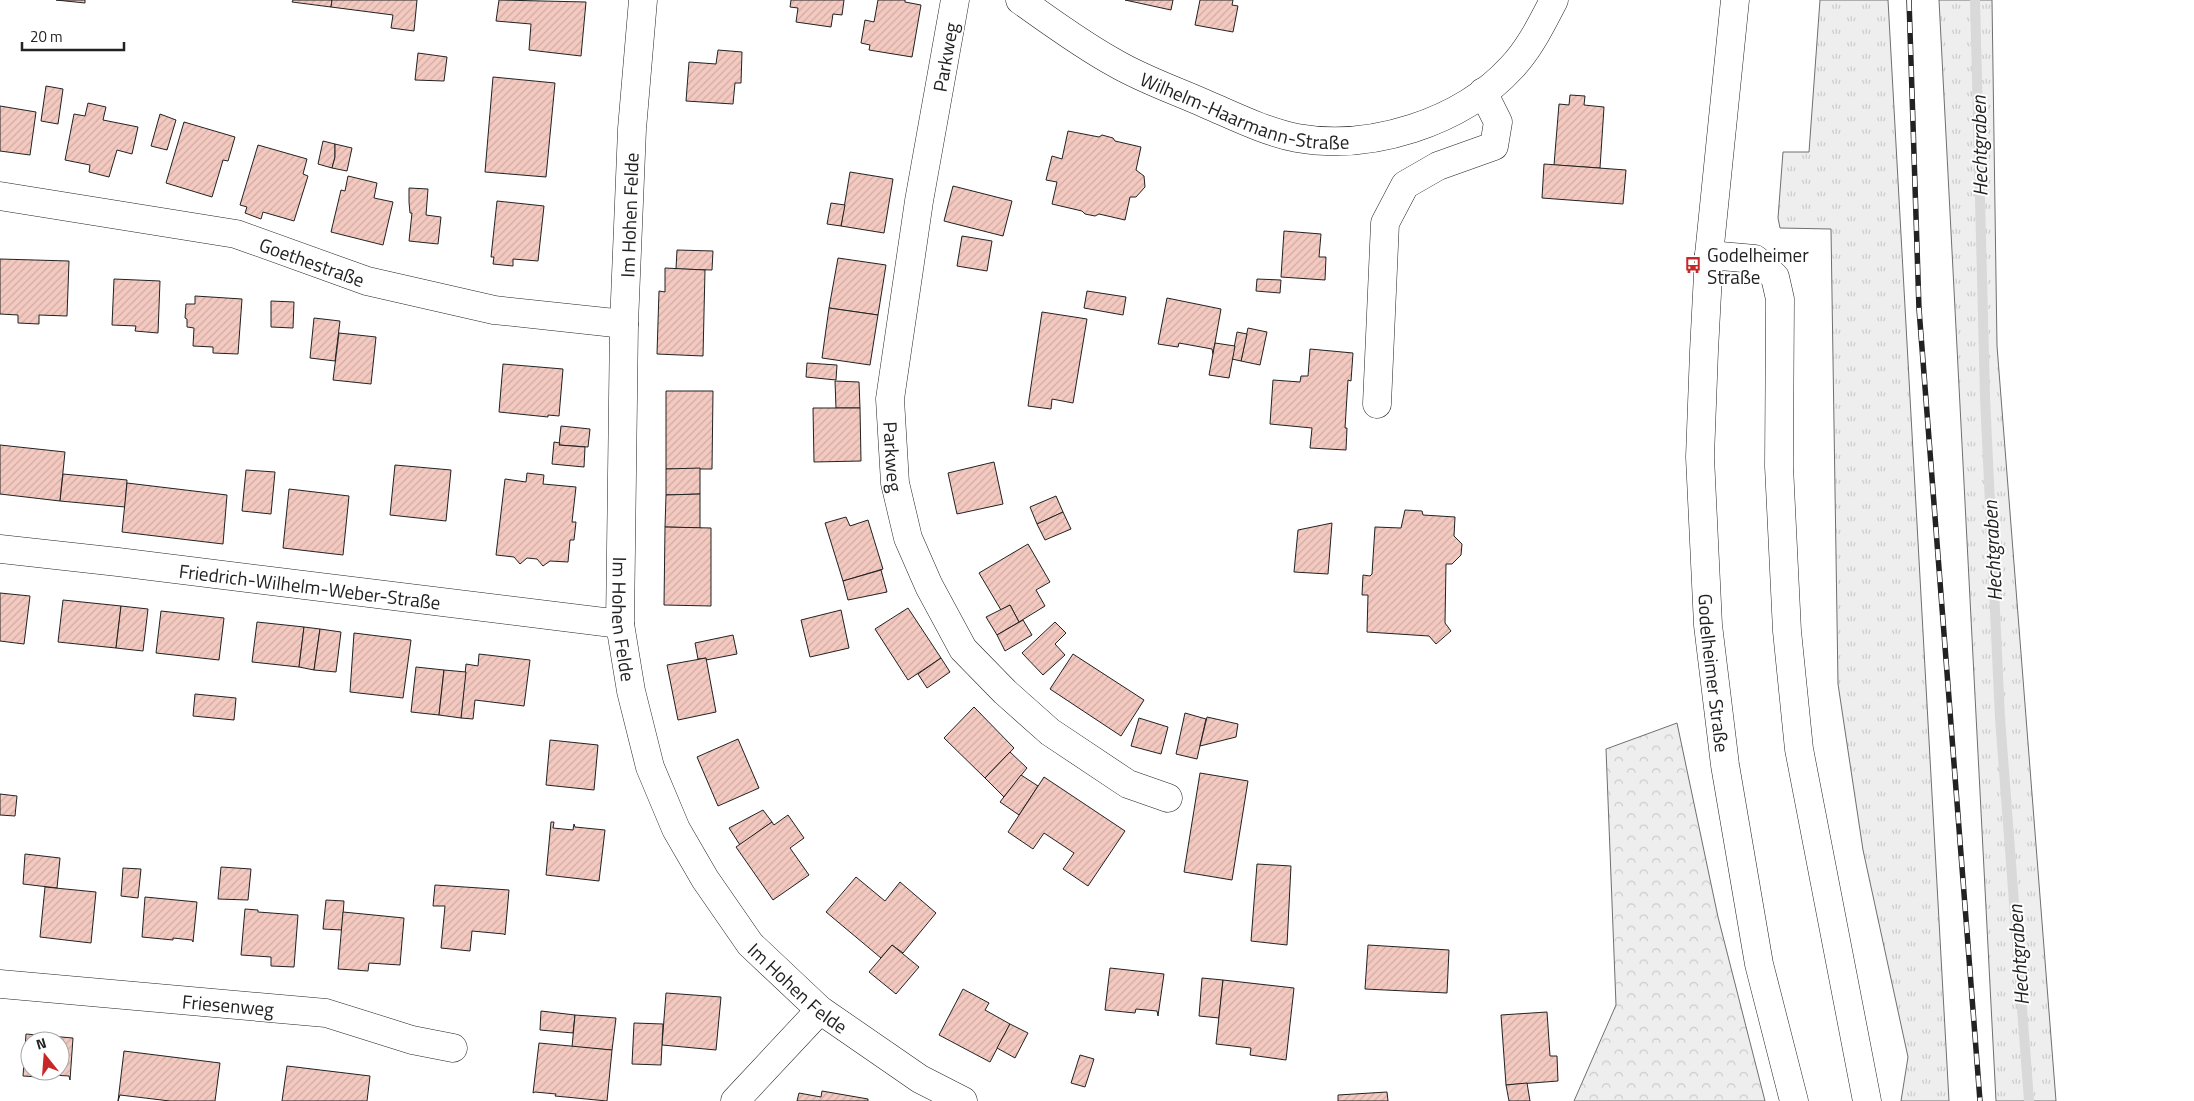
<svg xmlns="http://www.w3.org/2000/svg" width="2194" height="1101" font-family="'Titillium Web',sans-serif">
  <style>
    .grass { fill: url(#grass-tufts); stroke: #6f6f6f }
    .forest { fill: url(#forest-crowns); stroke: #6f6f6f }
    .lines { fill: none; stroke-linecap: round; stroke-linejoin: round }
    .stream { stroke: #d9d9d9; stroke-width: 10 }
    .building { fill: url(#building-hatch); stroke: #222; fill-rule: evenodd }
    .minor-casing { stroke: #222; stroke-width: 29 }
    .major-casing { stroke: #222; stroke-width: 29 }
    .minor { stroke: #fff; stroke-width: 28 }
    .major { stroke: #fff; stroke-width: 28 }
    .rail-casing { stroke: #222; stroke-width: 5.5 }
    .rail { stroke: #fff; stroke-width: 4; stroke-dasharray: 11; stroke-linecap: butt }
    .labels { text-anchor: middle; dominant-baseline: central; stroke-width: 4; stroke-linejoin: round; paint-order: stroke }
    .street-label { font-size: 19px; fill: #222; stroke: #fff }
    .poi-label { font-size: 19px; fill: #222; stroke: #fff; text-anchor: start }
    .water-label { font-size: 20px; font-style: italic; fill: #222; stroke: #fff }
  </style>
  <defs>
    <pattern id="grass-tufts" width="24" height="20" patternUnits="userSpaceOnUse" patternTransform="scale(1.25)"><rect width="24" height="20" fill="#eee"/><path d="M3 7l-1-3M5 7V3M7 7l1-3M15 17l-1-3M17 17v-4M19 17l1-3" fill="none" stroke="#ccc"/></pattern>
    <pattern id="forest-crowns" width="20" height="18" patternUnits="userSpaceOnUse" patternTransform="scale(1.25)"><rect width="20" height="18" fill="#eee"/><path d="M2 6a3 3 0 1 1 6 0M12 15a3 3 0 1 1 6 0" fill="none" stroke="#ccc"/></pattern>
    <pattern id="building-hatch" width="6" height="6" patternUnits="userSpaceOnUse" patternTransform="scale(1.25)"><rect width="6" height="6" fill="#f3c9c0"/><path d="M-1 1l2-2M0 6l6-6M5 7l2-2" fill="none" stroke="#d0aca5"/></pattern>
  </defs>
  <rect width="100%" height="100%" fill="#fff"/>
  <g class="grass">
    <path d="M 1820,0 L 1888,0 L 1949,1101 L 1901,1101 L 1908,1057 L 1863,850 L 1838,684 L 1831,229 L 1780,228 L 1778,218 L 1783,152 L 1809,152 Z"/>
    <path d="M 1939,0 L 1992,0 L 1997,346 L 2056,1101 L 1996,1101 Z"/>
  </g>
  <path class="forest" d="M 1677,723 L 1718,917 L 1765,1101 L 1574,1101 L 1616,1005 L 1606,749 Z"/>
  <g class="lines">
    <path class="stream" d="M 1975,0 L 1985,397 L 2000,718 L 2029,1101"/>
  </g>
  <g class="building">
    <path d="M 56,0 L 85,0 L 85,3 Z"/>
    <path d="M 293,0 L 332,0 L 331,7 L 292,2 Z"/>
    <path d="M 332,0 L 417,0 L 414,31 L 391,28 L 393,15 L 331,7 Z"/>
    <path d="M 499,0 L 586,2 L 581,56 L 529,50 L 531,24 L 496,21 Z"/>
    <path d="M 791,0 L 844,0 L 842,15 L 833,14 L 831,27 L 796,22 L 798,8 L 790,7 Z"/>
    <path d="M 878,0 L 905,0 L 905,2 L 921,5 L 912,57 L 869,50 L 870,45 L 861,43 L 865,20 L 874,22 Z"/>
    <path d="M 1125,0 L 1173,0 L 1171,10 Z"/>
    <path d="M 1200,0 L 1233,0 L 1232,5 L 1238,6 L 1233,32 L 1195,25 Z"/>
    <path d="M 718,50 L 742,52 L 741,83 L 735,83 L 733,104 L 686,101 L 689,62 L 716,64 Z"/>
    <path d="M 418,53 L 447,57 L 444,81 L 415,80 Z"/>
    <path d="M 493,77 L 555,83 L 546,177 L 485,172 Z"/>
    <path d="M 46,86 L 63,89 L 58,124 L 41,121 Z"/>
    <path d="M 1570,95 L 1585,96 L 1584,105 L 1604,107 L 1600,168 L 1554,165 L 1559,104 L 1569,105 Z"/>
    <path d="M 88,103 L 106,107 L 103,120 L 138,127 L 132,154 L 117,150 L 109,177 L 89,172 L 90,165 L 65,160 L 74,114 L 85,116 Z"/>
    <path d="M 0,106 L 36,112 L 30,155 L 0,151 Z"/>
    <path d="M 160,114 L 176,120 L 167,150 L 151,146 Z"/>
    <path d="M 184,122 L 235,137 L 228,161 L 223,160 L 212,197 L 166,183 Z"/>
    <path d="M 1068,131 L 1099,137 L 1102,135 L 1113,138 L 1115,141 L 1141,147 L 1136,170 L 1144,176 L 1145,187 L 1136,197 L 1130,197 L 1125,220 L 1099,214 L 1095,216 L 1085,214 L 1082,211 L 1052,204 L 1057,182 L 1046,180 L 1052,156 L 1062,159 Z"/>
    <path d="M 323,141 L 335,144 L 335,157 L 332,168 L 318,164 Z"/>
    <path d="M 335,144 L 352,148 L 347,171 L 332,168 L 335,157 Z"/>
    <path d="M 258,145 L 307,159 L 303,174 L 308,176 L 294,221 L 263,212 L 261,219 L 245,213 L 247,207 L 240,205 Z"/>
    <path d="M 1544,164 L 1626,170 L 1623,204 L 1542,198 Z"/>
    <path d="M 850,172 L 893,179 L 884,233 L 841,226 Z"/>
    <path d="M 348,176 L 377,183 L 374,198 L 393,202 L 383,245 L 331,232 L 341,190 L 345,191 Z"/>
    <path d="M 953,186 L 1012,201 L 1003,236 L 944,221 Z"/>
    <path d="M 409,188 L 428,189 L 426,215 L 441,217 L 438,244 L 409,241 L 412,213 L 410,213 L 409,202 Z"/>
    <path d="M 497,201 L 544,206 L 538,261 L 513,259 L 513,266 L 493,264 L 494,257 L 491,257 Z"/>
    <path d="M 831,203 L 845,205 L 841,226 L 827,224 Z"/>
    <path d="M 1284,231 L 1321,234 L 1319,257 L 1326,257 L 1325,280 L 1281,277 Z"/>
    <path d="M 962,236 L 992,241 L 987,271 L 957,266 Z"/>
    <path d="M 677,250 L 713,251 L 712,270 L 676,269 Z"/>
    <path d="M 838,258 L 886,265 L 878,315 L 829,308 Z"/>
    <path d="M 0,259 L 69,261 L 67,316 L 39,315 L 39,324 L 18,323 L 18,315 L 0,314 Z"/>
    <path d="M 665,268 L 705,270 L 703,356 L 657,354 L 659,291 L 665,292 Z"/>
    <path d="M 114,279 L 160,281 L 158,333 L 135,331 L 136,326 L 112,325 Z"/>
    <path d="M 1257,279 L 1281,280 L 1280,293 L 1256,291 Z"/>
    <path d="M 1087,291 L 1126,297 L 1123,315 L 1084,308 Z"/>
    <path d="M 195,296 L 242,299 L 238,354 L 213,353 L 213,347 L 193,346 L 194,328 L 187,327 L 187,319 L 185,318 L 186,304 L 195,304 Z"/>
    <path d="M 1167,298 L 1221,309 L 1213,354 L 1212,349 L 1179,343 L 1178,347 L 1158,344 Z"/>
    <path d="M 271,301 L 294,302 L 293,328 L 271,327 Z"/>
    <path d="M 829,308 L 878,315 L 870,365 L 822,358 Z"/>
    <path d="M 1042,312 L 1087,319 L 1073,403 L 1052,399 L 1051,409 L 1028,406 Z"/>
    <path d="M 314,318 L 340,321 L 335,361 L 310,358 Z"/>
    <path d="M 1248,328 L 1267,332 L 1260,365 L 1241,361 Z"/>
    <path d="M 1237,332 L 1247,334 L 1241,361 L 1232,359 Z"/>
    <path d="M 339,333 L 376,337 L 371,384 L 333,380 Z"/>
    <path d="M 1215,343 L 1235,346 L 1229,378 L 1209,375 Z"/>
    <path d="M 1310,349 L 1353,353 L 1351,381 L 1348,380 L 1345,428 L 1347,428 L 1346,450 L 1310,448 L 1312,428 L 1270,424 L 1273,380 L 1300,382 L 1301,376 L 1308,376 Z"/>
    <path d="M 807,363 L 837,365 L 836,380 L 806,377 Z"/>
    <path d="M 503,364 L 563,369 L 559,416 L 548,415 L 548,417 L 499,412 Z"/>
    <path d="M 835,381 L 859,382 L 860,408 L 836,408 Z"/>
    <path d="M 666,391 L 713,391 L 712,469 L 666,469 Z"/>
    <path d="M 813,408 L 860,408 L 861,461 L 814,462 Z"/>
    <path d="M 561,426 L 590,429 L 588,447 L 559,445 Z"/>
    <path d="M 554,442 L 560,443 L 559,445 L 585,447 L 584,467 L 552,464 Z"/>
    <path d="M 0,445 L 65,452 L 60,501 L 0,494 Z"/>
    <path d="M 994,462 L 1003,504 L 957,514 L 948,473 Z"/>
    <path d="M 395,465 L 451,470 L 446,521 L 390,515 Z"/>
    <path d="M 700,468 L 700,494 L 666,495 L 666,469 Z"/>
    <path d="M 246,470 L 275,472 L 271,514 L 242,511 Z"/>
    <path d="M 527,473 L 544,475 L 543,484 L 576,487 L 572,522 L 576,522 L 574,540 L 570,540 L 568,562 L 550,561 L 543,566 L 537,559 L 527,558 L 520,564 L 514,557 L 496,555 L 505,479 L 526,482 Z"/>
    <path d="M 63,474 L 127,480 L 125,507 L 60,501 Z"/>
    <path d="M 127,483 L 227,495 L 223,544 L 122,532 Z"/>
    <path d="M 289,489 L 349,496 L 343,555 L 283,548 Z"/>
    <path d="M 700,494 L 700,528 L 665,527 L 666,495 Z"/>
    <path d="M 1056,496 L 1063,512 L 1037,524 L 1030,507 Z"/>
    <path d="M 1405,510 L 1422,511 L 1423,515 L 1455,517 L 1454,536 L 1462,544 L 1461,555 L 1452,564 L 1446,564 L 1445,623 L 1451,631 L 1436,644 L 1429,636 L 1367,632 L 1368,595 L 1362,595 L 1363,575 L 1370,576 L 1372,574 L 1375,527 L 1401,528 Z"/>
    <path d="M 1063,512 L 1071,529 L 1045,540 L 1037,524 Z"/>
    <path d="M 846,517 L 850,526 L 868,520 L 883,569 L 843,581 L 825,523 Z"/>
    <path d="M 1332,523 L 1328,574 L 1294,572 L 1298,530 Z"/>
    <path d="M 665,527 L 711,528 L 711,606 L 664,605 Z"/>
    <path d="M 1028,544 L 1050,582 L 1036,590 L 1045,606 L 1019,622 L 1010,605 L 1001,610 L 979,573 Z"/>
    <path d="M 881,570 L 887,592 L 848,600 L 843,581 Z"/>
    <path d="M 0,593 L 30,596 L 24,644 L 0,641 Z"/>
    <path d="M 63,600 L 121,606 L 116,648 L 58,642 Z"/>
    <path d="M 1010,605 L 1019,622 L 997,635 L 986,617 Z"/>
    <path d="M 121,606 L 148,609 L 143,651 L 116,648 Z"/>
    <path d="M 908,608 L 941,658 L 908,680 L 875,629 Z"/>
    <path d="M 841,610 L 849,648 L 810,657 L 801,620 Z"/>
    <path d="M 161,611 L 224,618 L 219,660 L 156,653 Z"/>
    <path d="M 1023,620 L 1032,635 L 1005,651 L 997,635 Z"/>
    <path d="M 257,622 L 304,627 L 299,667 L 252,662 Z"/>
    <path d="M 1055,622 L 1066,633 L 1055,644 L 1065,655 L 1043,675 L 1022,653 Z"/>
    <path d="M 304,627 L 320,629 L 314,670 L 299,667 Z"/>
    <path d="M 320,629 L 341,632 L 336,672 L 314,670 Z"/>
    <path d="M 354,633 L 411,640 L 403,698 L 350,692 Z"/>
    <path d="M 733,635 L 737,654 L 706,660 L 706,658 L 698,659 L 695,643 Z"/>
    <path d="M 479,654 L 530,660 L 524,706 L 475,700 L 473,719 L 461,718 L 466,664 L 478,666 Z"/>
    <path d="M 1073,654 L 1144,700 L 1121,736 L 1050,689 Z"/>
    <path d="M 706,658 L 716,712 L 678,720 L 667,665 Z"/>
    <path d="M 941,658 L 950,672 L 927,688 L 918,674 Z"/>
    <path d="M 416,667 L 444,670 L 439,715 L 411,712 Z"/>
    <path d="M 444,670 L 466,672 L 461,718 L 439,715 Z"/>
    <path d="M 195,694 L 236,698 L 234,720 L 193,716 Z"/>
    <path d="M 974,707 L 1014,748 L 985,778 L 944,738 Z"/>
    <path d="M 1185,713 L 1206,719 L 1197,759 L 1176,754 Z"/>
    <path d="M 1207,717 L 1238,724 L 1236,737 L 1200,746 Z"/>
    <path d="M 1139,718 L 1168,727 L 1161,754 L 1131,746 Z"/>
    <path d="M 738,739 L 759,788 L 718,806 L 697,757 Z"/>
    <path d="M 550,740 L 598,745 L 594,790 L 546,785 Z"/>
    <path d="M 1010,752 L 1027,768 L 1004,797 L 985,778 Z"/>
    <path d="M 1200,773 L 1248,781 L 1232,880 L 1184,872 Z"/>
    <path d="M 1021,775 L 1038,786 L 1019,815 L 1000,802 Z"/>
    <path d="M 1044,777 L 1125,831 L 1088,886 L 1063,869 L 1074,853 L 1044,833 L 1033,849 L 1008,832 Z"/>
    <path d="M 0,794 L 17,796 L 15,816 L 0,815 Z"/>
    <path d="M 763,810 L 772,822 L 740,845 L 729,828 Z"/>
    <path d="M 788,815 L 804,838 L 790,848 L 809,875 L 773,900 L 736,847 L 772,822 L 774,825 Z"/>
    <path d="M 551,822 L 554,822 L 553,828 L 573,830 L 574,824 L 575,827 L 605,830 L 599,881 L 546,875 Z"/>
    <path d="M 25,854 L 60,858 L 57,888 L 23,884 Z"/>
    <path d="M 1257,864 L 1291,866 L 1287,945 L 1251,941 Z"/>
    <path d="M 221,867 L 251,869 L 248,900 L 218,899 Z"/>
    <path d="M 123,868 L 141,869 L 138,898 L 121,896 Z"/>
    <path d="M 856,877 L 885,901 L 900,882 L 936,913 L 903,953 L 892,945 L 881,958 L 826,912 Z"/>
    <path d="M 435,885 L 509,890 L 505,935 L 504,934 L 472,931 L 470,951 L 441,948 L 445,906 L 433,906 Z"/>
    <path d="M 45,887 L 96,892 L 91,943 L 40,937 Z"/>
    <path d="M 145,897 L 197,902 L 193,942 L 192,940 L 173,938 L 173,940 L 142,937 Z"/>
    <path d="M 326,900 L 344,901 L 342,930 L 323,929 Z"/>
    <path d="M 245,909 L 258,910 L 258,912 L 298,915 L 294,967 L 271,966 L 271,957 L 241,955 Z"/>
    <path d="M 343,912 L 404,918 L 400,965 L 369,963 L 368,971 L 338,969 Z"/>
    <path d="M 892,945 L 919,967 L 896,994 L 869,972 Z"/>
    <path d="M 1368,945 L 1449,950 L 1447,993 L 1365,989 Z"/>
    <path d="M 1110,968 L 1164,974 L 1158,1016 L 1157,1011 L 1136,1009 L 1135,1013 L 1105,1010 Z"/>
    <path d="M 1202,978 L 1223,980 L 1219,1018 L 1199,1016 Z"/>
    <path d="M 1223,980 L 1294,988 L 1286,1060 L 1250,1055 L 1251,1048 L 1216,1044 Z"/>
    <path d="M 963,989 L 989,1003 L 985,1010 L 1010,1024 L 990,1062 L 939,1035 Z"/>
    <path d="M 666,993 L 721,997 L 716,1050 L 662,1045 Z"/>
    <path d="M 541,1011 L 575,1015 L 573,1033 L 540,1030 Z"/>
    <path d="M 1547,1012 L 1550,1056 L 1557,1056 L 1558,1081 L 1506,1085 L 1501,1015 Z"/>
    <path d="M 575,1015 L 616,1018 L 612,1050 L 572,1047 Z"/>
    <path d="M 634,1023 L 663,1024 L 661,1065 L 632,1064 Z"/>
    <path d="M 1010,1024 L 1028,1033 L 1015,1058 L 997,1048 Z"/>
    <path d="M 26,1034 L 73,1038 L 70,1080 L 69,1076 L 52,1075 L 52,1078 L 23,1076 ZM 30,1041 L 60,1041 L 60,1071 L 30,1071 Z"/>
    <path d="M 539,1043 L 612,1050 L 607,1101 L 555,1096 L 556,1094 L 535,1092 L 533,1093 Z"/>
    <path d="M 124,1051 L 220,1063 L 215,1101 L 170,1101 L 120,1095 L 118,1101 Z"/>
    <path d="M 1080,1055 L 1094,1059 L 1085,1087 L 1071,1083 Z"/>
    <path d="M 287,1066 L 370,1076 L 367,1101 L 282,1101 Z"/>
    <path d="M 1527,1083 L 1530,1101 L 1509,1101 L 1506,1085 Z"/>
    <path d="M 822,1091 L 868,1099 L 868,1101 L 797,1101 L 799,1093 L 821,1097 Z"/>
    <path d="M 1387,1092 L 1388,1101 L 1338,1101 L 1338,1095 Z"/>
  </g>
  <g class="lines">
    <g class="minor-casing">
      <g id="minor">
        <path id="s1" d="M 643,0 L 632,129 L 624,324 L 620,624 L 631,691 L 650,767 L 676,829 L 705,879 L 750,944 L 820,1010 L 920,1079 L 963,1101"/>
        <path id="s2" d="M 955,0 L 919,201 L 890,399 L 895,483 L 908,538 L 929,586 L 963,649 L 1005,692 L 1050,732 L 1128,784 L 1168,798"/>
        <path id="s3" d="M 1020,0 C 1051,22 1082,45 1115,63 C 1144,80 1177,91 1208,105 C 1236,117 1266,132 1297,138 C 1370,151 1461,123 1512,67 C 1530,48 1542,23 1554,0"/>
        <path id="s4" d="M 0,196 L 236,234 L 367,281 L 494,310 L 624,324"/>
        <path d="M 1709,255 L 1755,259 L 1775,277 L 1780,299 L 1779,466 L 1787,631 L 1799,749 L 1867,1101"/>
        <path d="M 1377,404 L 1385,223 L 1405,185 L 1438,166 L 1494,146 L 1498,122 L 1483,92"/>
        <path id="s5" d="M 0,549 L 118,562 L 620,624"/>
        <path id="s6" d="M 0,984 L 326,1013 L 412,1040 L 453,1048"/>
        <path d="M 735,1101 L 820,1010"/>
      </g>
    </g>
    <g class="major-casing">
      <g id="major">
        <path id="s7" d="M 1735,0 L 1709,255 L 1704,351 L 1700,457 L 1708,625 L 1725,765 L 1759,964 L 1794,1101"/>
      </g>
    </g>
    <use href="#minor" class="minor"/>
    <use href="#major" class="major"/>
    <g class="rail-casing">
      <path id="rail" d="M 1909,0 L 1919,309 L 1980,1101"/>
    </g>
    <use href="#rail" class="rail"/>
  </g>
  <defs>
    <g id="bus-bare" transform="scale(1.35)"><path d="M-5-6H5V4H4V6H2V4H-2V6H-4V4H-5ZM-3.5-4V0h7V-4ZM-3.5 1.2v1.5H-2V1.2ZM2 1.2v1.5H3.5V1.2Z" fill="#c62828" stroke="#fff" stroke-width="2.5" paint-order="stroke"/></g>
  </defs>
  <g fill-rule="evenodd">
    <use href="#bus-bare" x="1693" y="265"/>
  </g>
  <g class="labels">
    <g class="street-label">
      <text transform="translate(945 57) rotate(-80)">Parkweg</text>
      <text stroke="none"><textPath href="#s3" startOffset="254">Wilhelm-Haarmann-Straße</textPath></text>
      <text transform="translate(629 215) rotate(-88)">Im Hohen Felde</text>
      <text stroke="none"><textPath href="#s4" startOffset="320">Goethestraße</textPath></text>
      <text stroke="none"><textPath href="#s2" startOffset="462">Parkweg</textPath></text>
      <text stroke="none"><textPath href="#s5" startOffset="312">Friedrich-Wilhelm-Weber-Straße</textPath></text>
      <text stroke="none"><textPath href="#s1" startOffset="620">Im Hohen Felde</textPath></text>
      <text stroke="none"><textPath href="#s7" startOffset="675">Godelheimer Straße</textPath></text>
      <text stroke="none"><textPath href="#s1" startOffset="1040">Im Hohen Felde</textPath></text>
      <text stroke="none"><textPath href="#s6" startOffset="229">Friesenweg</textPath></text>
    </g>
    <g class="poi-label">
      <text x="1707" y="254">Godelheimer<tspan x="1707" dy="22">Straße</tspan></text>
    </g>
    <g class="water-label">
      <text transform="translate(1979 146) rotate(-91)">Hechtgraben</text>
      <text transform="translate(1992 551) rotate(-93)">Hechtgraben</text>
      <text transform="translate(2018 955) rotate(-94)">Hechtgraben</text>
    </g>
  </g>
  <g transform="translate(45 1056) rotate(343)"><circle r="24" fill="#ffffff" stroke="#a7a7a7"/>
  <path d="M0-4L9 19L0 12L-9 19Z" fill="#c62828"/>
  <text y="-8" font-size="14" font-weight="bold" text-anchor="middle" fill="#222222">N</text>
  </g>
  <path d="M22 42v8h102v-8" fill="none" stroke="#222222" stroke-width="2.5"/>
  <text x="30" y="42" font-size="15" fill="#222222" stroke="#ffffff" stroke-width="4" paint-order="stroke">20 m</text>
</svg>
